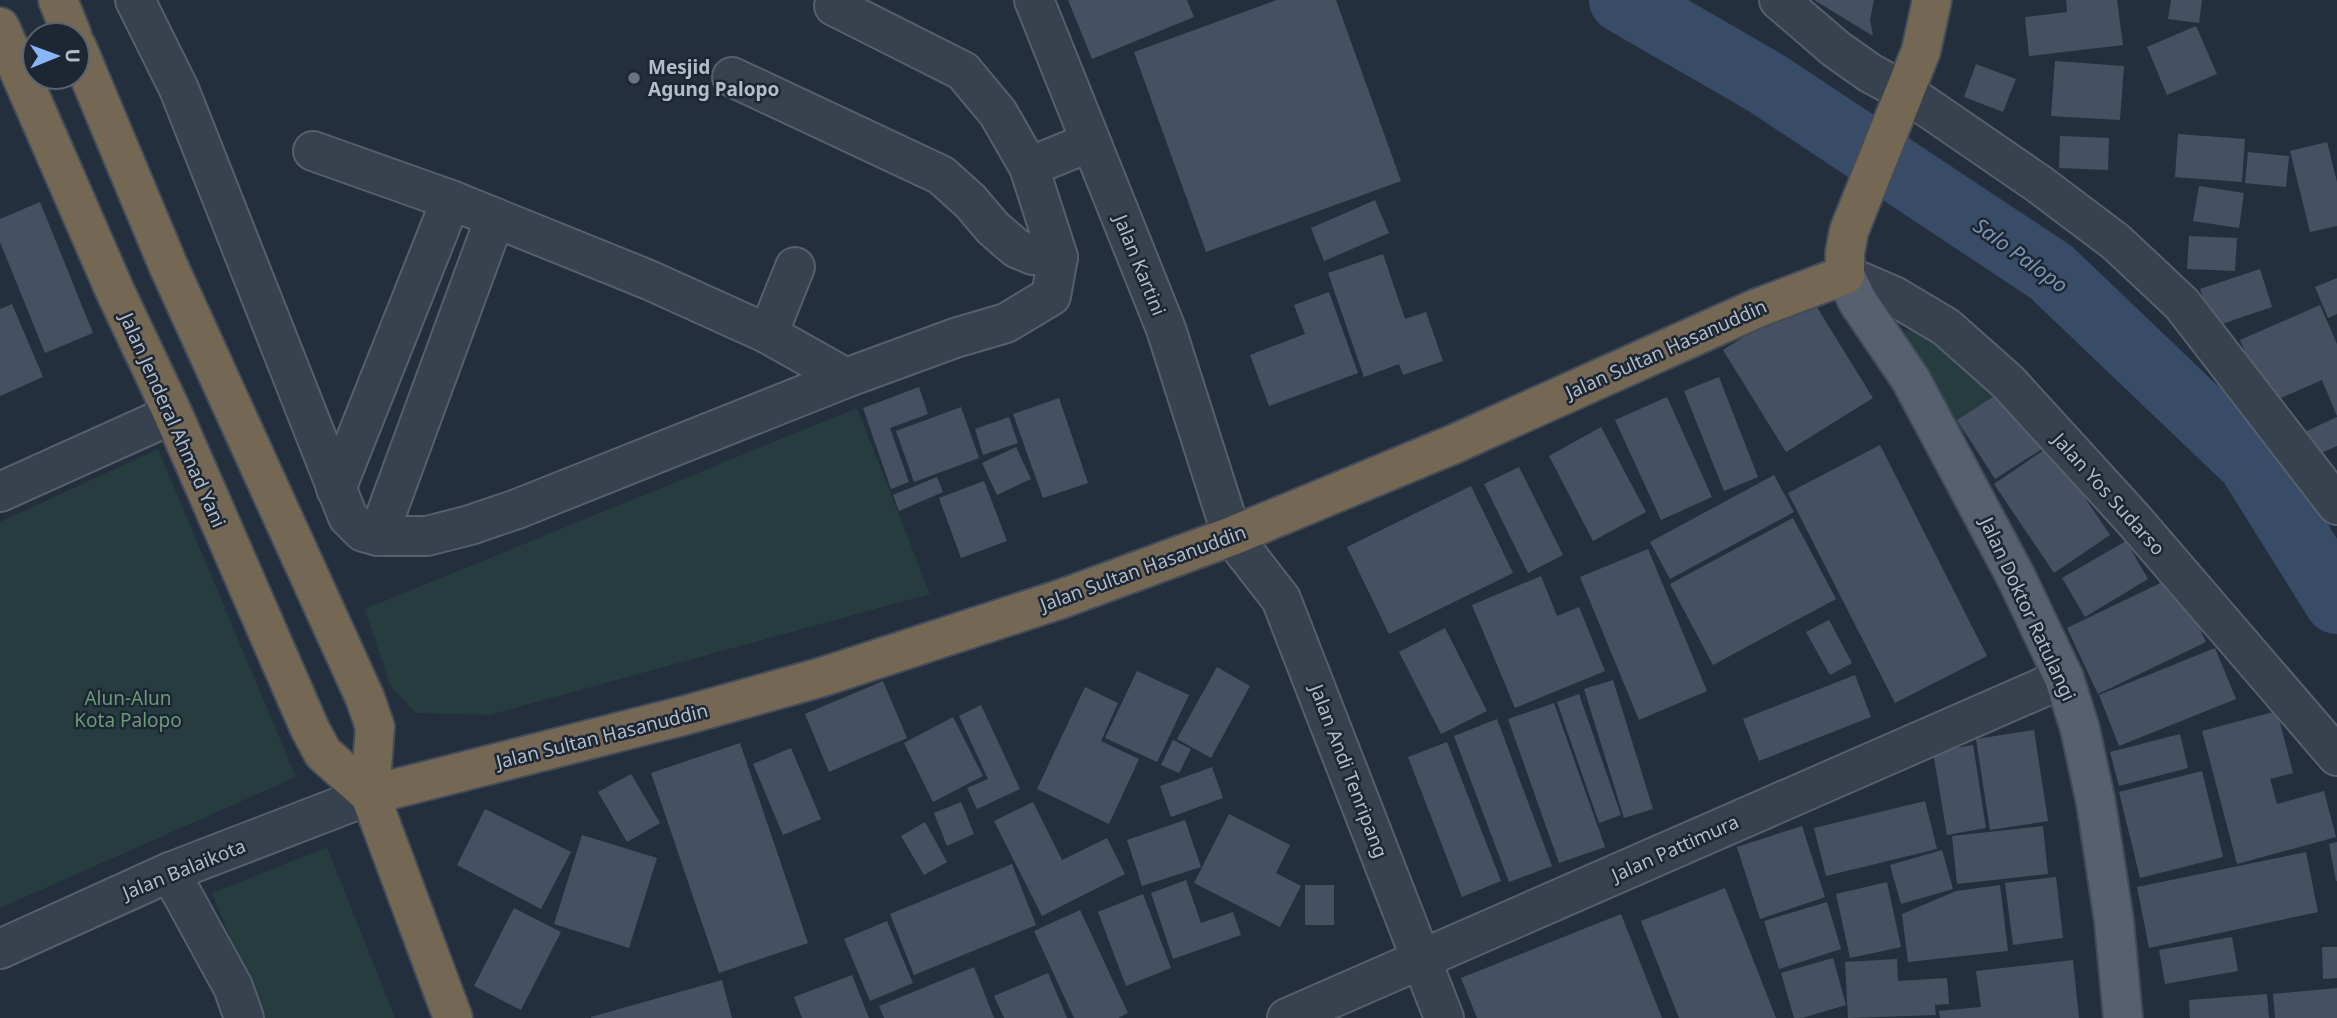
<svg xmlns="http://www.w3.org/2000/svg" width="2337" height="1018" font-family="'Noto Sans',sans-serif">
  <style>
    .green { fill: #263c3f }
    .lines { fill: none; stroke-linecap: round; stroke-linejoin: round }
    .river { stroke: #394c67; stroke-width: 66 }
    .building { fill: #455162 }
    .minor-casing { stroke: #565f6c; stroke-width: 42 }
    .major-casing { stroke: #414a57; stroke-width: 42 }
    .highway-casing { stroke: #434c59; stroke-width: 42 }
    .minor { stroke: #38414e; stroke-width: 38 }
    .major { stroke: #56606e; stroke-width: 38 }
    .highway { stroke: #746855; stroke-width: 38 }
    .worship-dot { fill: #6b7280; stroke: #1d2633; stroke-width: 2.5 }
    .labels { text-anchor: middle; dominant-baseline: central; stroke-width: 5; stroke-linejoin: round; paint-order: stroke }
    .poi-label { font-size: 19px; font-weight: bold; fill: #b4bcc9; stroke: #1d2633; text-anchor: start }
    .street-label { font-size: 19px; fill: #b4bcc9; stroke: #1d2633 }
    .park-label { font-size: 19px; fill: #6b9a76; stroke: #1d2633 }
    .water-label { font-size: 21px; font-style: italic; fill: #7c92b1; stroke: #1d2633 }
  </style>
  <rect width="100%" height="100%" fill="#242f3e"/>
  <g class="green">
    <path d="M 1929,328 L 2020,405 L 1958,437 L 1904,330 Z"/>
    <path d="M 857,408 L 930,594 L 489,715 L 416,713 L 390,686 L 365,609 Z"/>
    <path d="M 158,449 L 296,777 L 0,908 L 0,522 Z"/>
    <path d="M 327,847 L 395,1018 L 262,1018 L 212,893 Z"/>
  </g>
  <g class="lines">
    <path class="river" d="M 1622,0 L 1766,83 L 2051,272 L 2250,462 L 2337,601"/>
  </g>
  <g class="building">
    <path d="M 1068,0 L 1187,0 L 1194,17 L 1092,59 Z"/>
    <path d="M 1277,0 L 1336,0 L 1401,181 L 1206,252 L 1134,52 Z"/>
    <path d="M 1814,0 L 1874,0 L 1870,20 L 1873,36 Z"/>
    <path d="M 2066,0 L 2117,0 L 2123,45 L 2029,56 L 2025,17 L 2067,12 Z"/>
    <path d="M 2171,0 L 2202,0 L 2199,23 L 2168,19 Z"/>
    <path d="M 2196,26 L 2217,74 L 2167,95 L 2147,47 Z"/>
    <path d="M 2055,61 L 2124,66 L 2120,120 L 2051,116 Z"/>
    <path d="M 1976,64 L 2016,79 L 2003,112 L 1964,97 Z"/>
    <path d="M 2178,134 L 2245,139 L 2242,182 L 2175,177 Z"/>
    <path d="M 2060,136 L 2109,138 L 2108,170 L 2059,168 Z"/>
    <path d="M 2327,142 L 2337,182 L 2337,226 L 2310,232 L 2290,151 Z"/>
    <path d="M 2248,152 L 2289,156 L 2286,187 L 2245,183 Z"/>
    <path d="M 2199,186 L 2244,193 L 2239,228 L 2193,221 Z"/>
    <path d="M 1375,200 L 1389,233 L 1324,261 L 1311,228 Z"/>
    <path d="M 40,202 L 93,333 L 45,353 L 0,242 L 0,219 Z"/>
    <path d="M 2189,236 L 2237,238 L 2235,271 L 2187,269 Z"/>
    <path d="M 1383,254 L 1405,319 L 1426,312 L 1443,361 L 1403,375 L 1399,364 L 1364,377 L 1328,273 Z"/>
    <path d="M 2260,269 L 2272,307 L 2213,327 L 2200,289 Z"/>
    <path d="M 2337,278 L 2337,314 L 2328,318 L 2315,287 Z"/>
    <path d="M 1329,292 L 1358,373 L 1269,406 L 1250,355 L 1305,334 L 1294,305 Z"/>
    <path d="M 1810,296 L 1873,398 L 1786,452 L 1723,350 Z"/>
    <path d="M 12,304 L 43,377 L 0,396 L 0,309 Z"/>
    <path d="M 2320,305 L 2337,344 L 2337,416 L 2322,380 L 2267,404 L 2240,340 Z"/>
    <path d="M 1719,377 L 1758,477 L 1724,491 L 1684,391 Z"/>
    <path d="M 919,387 L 928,414 L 890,428 L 909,482 L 891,489 L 863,408 Z"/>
    <path d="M 2004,390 L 2042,449 L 1995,479 L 1957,420 Z"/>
    <path d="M 1667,397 L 1712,497 L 1661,520 L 1615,420 Z"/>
    <path d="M 1059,398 L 1088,483 L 1043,498 L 1013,414 Z"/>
    <path d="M 961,407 L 979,458 L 914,482 L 896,431 Z"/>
    <path d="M 1009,417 L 1018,443 L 983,455 L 975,429 Z"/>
    <path d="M 2337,417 L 2337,446 L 2310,458 L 2300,434 Z"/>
    <path d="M 1601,427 L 1646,512 L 1593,541 L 1549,456 Z"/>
    <path d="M 1880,445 L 1987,656 L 1895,703 L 1788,493 Z"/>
    <path d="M 2050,446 L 2110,535 L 2054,573 L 1994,484 Z"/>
    <path d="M 1016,447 L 1031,479 L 997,495 L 982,463 Z"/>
    <path d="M 1519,467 L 1563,555 L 1528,573 L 1484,484 Z"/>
    <path d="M 1774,475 L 1794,512 L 1670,579 L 1650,542 Z"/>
    <path d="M 937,477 L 943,492 L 899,511 L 893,495 Z"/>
    <path d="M 984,481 L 1007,541 L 961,558 L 939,498 Z"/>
    <path d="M 1471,486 L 1513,573 L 1389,634 L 1347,547 Z"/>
    <path d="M 1793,518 L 1836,599 L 1713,665 L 1670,584 Z"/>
    <path d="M 2126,541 L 2148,579 L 2085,617 L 2062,578 Z"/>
    <path d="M 1648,549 L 1707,691 L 1639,720 L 1580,577 Z"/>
    <path d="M 1541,576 L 1557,616 L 1579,607 L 1605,671 L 1515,708 L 1472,605 Z"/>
    <path d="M 2175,576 L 2206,642 L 2098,694 L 2067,628 Z"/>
    <path d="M 1829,620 L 1852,663 L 1830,675 L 1806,632 Z"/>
    <path d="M 1445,628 L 1487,711 L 1441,734 L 1399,652 Z"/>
    <path d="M 2215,648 L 2236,699 L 2119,746 L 2099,695 Z"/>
    <path d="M 1217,667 L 1250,686 L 1211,758 L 1177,739 Z"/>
    <path d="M 1137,671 L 1189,695 L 1157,762 L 1105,738 Z"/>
    <path d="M 1855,675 L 1871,717 L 1759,761 L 1743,719 Z"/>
    <path d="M 1613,680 L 1653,809 L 1624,818 L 1584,689 Z"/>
    <path d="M 883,681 L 907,738 L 829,772 L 805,714 Z"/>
    <path d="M 1085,687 L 1118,703 L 1101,741 L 1139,759 L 1109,824 L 1037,789 Z"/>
    <path d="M 1579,694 L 1621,815 L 1599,823 L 1557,702 Z"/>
    <path d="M 1554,703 L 1605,847 L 1559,863 L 1508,719 Z"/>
    <path d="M 981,705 L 1020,789 L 977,809 L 967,788 L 988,779 L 959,716 Z"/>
    <path d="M 2277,711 L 2293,773 L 2270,779 L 2277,804 L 2324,791 L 2336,837 L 2237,864 L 2202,731 Z"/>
    <path d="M 953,717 L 983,776 L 933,802 L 904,743 Z"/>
    <path d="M 1497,719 L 1552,866 L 1509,882 L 1454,736 Z"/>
    <path d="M 2034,730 L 2048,821 L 1990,830 L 1976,739 Z"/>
    <path d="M 2180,734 L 2188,768 L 2119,786 L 2110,752 Z"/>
    <path d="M 1173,740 L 1191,749 L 1179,773 L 1161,765 Z"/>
    <path d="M 1447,742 L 1501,881 L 1462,897 L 1408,757 Z"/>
    <path d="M 740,743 L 808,943 L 719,973 L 651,773 Z"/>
    <path d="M 1973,745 L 1986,828 L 1947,835 L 1933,752 Z"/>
    <path d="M 791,748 L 821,819 L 783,835 L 753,764 Z"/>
    <path d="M 1212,767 L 1223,798 L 1171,817 L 1160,786 Z"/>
    <path d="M 2202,771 L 2223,857 L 2140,878 L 2119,792 Z"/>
    <path d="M 631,774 L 660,823 L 627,842 L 598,792 Z"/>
    <path d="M 1925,801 L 1937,849 L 1826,876 L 1814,828 Z"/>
    <path d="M 961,802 L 974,834 L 947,846 L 934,813 Z"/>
    <path d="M 1033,802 L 1062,860 L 1107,838 L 1125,874 L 1042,916 L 994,821 Z"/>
    <path d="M 485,809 L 571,852 L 541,909 L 457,865 Z"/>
    <path d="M 1229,814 L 1290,845 L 1276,873 L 1301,886 L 1280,927 L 1194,883 Z"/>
    <path d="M 1185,820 L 1201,867 L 1142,886 L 1127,840 Z"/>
    <path d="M 925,822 L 947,862 L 924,875 L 901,836 Z"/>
    <path d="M 1802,826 L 1825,897 L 1760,919 L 1737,847 Z"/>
    <path d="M 2043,826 L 2048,874 L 1957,884 L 1952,836 Z"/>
    <path d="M 582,835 L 657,858 L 629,948 L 554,924 Z"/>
    <path d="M 2337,842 L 2337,881 L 2336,881 L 2329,844 Z"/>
    <path d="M 1942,850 L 1953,889 L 1901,904 L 1890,865 Z"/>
    <path d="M 2306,852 L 2318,912 L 2149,948 L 2137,887 Z"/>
    <path d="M 1012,864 L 1036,925 L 914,975 L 890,914 Z"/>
    <path d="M 2056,877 L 2063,938 L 2013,945 L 2005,883 Z"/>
    <path d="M 1186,880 L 1201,923 L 1233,912 L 1241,935 L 1173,959 L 1151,893 Z"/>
    <path d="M 1887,882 L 1901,947 L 1850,958 L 1836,894 Z"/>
    <rect x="1305" y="885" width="29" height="40"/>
    <path d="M 2000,885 L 2008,951 L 1908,962 L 1902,914 L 1956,891 Z"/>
    <path d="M 1725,888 L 1776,1018 L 1679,1018 L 1641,921 Z"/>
    <path d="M 1143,894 L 1171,968 L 1126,986 L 1098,912 Z"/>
    <path d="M 1827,902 L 1841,949 L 1779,969 L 1764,921 Z"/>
    <path d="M 514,908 L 561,932 L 521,1010 L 474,986 Z"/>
    <path d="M 1080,910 L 1128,1013 L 1118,1018 L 1074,1018 L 1034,931 Z"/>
    <path d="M 1621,914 L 1662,1018 L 1477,1018 L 1461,978 Z"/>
    <path d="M 887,921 L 913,983 L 870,1001 L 844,939 Z"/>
    <path d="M 2232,937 L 2238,971 L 2165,984 L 2159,950 Z"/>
    <path d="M 2322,947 L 2337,947 L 2337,978 L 2323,979 Z"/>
    <path d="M 1833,958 L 1846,1005 L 1802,1018 L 1794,1018 L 1781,973 Z"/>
    <path d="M 1897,959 L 1898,981 L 1947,978 L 1949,1004 L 1935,1005 L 1936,1015 L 1848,1018 L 1845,962 Z"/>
    <path d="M 2073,960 L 2079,1018 L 1940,1018 L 1939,1011 L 1981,1007 L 1976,971 Z"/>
    <path d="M 974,967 L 994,1018 L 884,1018 L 879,1006 Z"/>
    <path d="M 1048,973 L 1067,1018 L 1004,1018 L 994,996 Z"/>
    <path d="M 852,975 L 869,1018 L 802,1018 L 794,997 Z"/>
    <path d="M 722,980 L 732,1018 L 591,1018 L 591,1017 Z"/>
    <path d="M 2337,988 L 2337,1018 L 2275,1018 L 2273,994 Z"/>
    <path d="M 2267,994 L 2269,1018 L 2190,1018 L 2189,1000 Z"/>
  </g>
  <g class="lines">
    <g class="minor-casing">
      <g id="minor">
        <path d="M 135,0 L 179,89 L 348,517 L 363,532 L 378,536 L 427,536 L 470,525 L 517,509 L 846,378 L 955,338 L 1006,323 L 1051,296 L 1058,257 L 1029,167 L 998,113 L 963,71 L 834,6"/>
        <path d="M 1034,0 L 1166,329 L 1232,536 L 1281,599 L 1444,1018"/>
        <path d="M 1779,0 L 1836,49 L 1870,73 L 1905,92 L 2039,184 L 2116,242 L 2182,304 L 2337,505"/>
        <path d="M 732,77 L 941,175 L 970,201 L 993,228 L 1016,248 L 1033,255 L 1058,257"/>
        <path d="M 313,151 L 451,200 L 649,280 L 768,334 L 846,378"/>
        <path d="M 1029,167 L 1090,142"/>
        <path d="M 1845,275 L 1894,296 L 1946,327 L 2008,382 L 2133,519 L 2337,756"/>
        <path d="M 768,334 L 795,267"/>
        <path d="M 336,489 L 451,200"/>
        <path d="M 0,492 L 173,414"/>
        <path d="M 378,536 L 495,218"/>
        <path d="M 170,872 L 233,987 L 244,1018"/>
        <path d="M 0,949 L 170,872 L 370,795"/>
        <path d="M 1287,1018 L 2064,678"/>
      </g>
    </g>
    <g class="major-casing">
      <path id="major" d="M 1845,275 L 1858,302 L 1911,380 L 2016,577 L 2064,678 L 2080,729 L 2096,803 L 2114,921 L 2123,1018"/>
    </g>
    <g class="highway-casing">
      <g id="highway">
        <path d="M 58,0 L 72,35"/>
        <path d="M 0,27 L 115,291 L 173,414 L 310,729 L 323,753 L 370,795"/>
        <path d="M 77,47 L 168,265 L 365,698 L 375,727 L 370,795 L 453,1018"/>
        <path d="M 370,795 L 686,715 L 822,677 L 1061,599 L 1232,536 L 1454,444 L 1755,309 L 1845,275 L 1845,252 L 1849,231 L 1921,51 L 1932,0"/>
      </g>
    </g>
    <use href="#minor" class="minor"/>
    <use href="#major" class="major"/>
    <use href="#highway" class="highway"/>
  </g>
  <circle class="worship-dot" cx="634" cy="78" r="7"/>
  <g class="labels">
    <g class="poi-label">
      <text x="648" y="67">Mesjid<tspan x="648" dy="22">Agung Palopo</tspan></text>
    </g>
    <g class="street-label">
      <text transform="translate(1140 265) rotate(68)">Jalan Kartini</text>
      <text transform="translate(1666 349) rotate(-24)">Jalan Sultan Hasanuddin</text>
      <text transform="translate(173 420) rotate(66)">Jalan Jenderal Ahmad Yani</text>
      <text transform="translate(2109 494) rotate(48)">Jalan Yos Sudarso</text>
      <text transform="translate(1143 568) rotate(-20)">Jalan Sultan Hasanuddin</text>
      <text transform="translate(2028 609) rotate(65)">Jalan Doktor Ratulangi</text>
      <text transform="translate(602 736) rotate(-14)">Jalan Sultan Hasanuddin</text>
      <text transform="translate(1349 771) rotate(69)">Jalan Andi Tenripang</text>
      <text transform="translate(1675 848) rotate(-24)">Jalan Pattimura</text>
      <text transform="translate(184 869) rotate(-22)">Jalan Balaikota</text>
    </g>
    <g class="park-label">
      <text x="128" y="698">Alun-Alun<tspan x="128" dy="22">Kota Palopo</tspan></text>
    </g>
    <g class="water-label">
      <text transform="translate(2021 255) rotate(36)">Salo Palopo</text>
    </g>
  </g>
  <g transform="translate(56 56) rotate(89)"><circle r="33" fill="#1d2633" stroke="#59626f" stroke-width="2"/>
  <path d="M0-5L12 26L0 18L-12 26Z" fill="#8ab4f8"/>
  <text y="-10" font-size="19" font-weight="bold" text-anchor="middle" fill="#b4bcc9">U</text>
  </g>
</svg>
